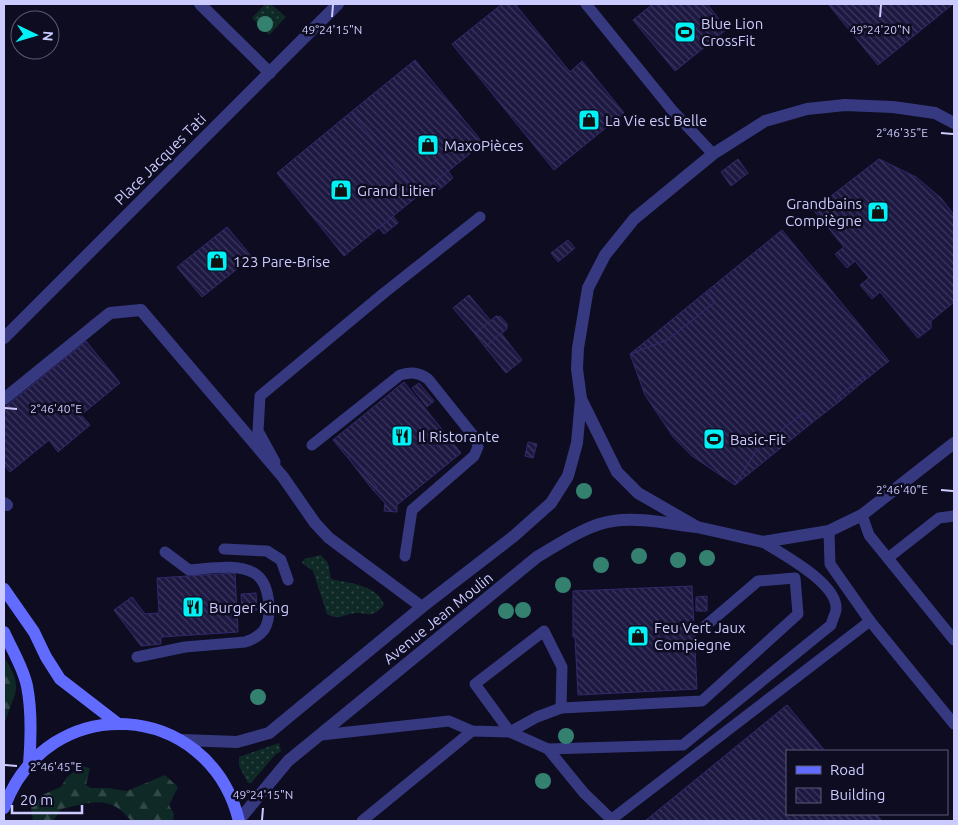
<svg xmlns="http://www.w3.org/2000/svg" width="958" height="825" font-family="Ubuntu,sans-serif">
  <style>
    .grass { fill: url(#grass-dots) }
    .forest { fill: url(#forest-firs) }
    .building { fill: url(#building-back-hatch); stroke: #31296d }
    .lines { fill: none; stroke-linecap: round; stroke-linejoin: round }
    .service { stroke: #363980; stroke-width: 11 }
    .minor { stroke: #363980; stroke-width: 12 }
    .secondary { stroke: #626bff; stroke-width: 12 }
    .tree { fill: #358170 }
    .ticks { fill: none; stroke: #cccbff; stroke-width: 2 }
    .labels { text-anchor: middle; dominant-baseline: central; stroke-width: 5; stroke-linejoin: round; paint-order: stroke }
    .poi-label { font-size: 15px; fill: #cccbff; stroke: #0e0c20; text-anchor: start }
    .street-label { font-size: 15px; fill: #cccbff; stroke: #0e0c20 }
    .ticks-label { font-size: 12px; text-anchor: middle; fill: #cccbff; stroke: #0e0c20; stroke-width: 5; stroke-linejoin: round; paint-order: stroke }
  </style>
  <defs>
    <pattern id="grass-dots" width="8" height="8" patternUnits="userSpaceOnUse" patternTransform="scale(1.25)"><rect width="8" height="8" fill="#0f2a26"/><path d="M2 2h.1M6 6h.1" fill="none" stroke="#314847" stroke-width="1.8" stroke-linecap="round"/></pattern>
    <pattern id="forest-firs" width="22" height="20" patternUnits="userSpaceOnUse" patternTransform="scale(1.25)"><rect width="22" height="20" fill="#0f2a26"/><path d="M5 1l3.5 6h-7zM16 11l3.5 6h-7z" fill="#314847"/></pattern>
    <pattern id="building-back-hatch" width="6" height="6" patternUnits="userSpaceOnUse" patternTransform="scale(1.25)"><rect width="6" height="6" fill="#1d1841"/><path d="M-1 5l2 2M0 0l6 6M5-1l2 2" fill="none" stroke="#3d385e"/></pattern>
  </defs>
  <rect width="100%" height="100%" fill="#0e0c20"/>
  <g class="grass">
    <path d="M 265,4 L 271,4 L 286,17 L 269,35 L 252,18 Z"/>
    <path d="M 321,555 L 328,563 L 331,579 C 349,583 378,585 384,605 C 381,608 378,612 374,613 C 369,616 364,613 358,613 C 346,612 341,622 327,614 L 313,571 L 302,563 L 304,559 Z"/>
    <path d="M 279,743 L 281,751 L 275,755 L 251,783 L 248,783 L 239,766 L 239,757 Z"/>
  </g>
  <g class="forest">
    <path d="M 4,657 C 26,691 13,692 4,726 Z"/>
    <path d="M 81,766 L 90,768 L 86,785 L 91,788 L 108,788 L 127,791 L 165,775 L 178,787 L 169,805 L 174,814 L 173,821 L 131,821 C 110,793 90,803 61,809 L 53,821 L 33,821 L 31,808 L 42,795 L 61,787 L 67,777 Z"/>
  </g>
  <g class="building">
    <path d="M 502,4 L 515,4 L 570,72 L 582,61 L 624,113 L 554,170 L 452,44 Z"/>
    <path d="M 653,4 L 707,4 L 727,29 L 675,71 L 633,20 Z"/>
    <path d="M 828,4 L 953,4 L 878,65 Z"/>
    <path d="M 415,60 L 483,143 L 419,195 L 351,112 Z"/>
    <path d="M 351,112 L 419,195 L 344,256 L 277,173 Z"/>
    <path d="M 738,159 L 748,173 L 731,186 L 721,172 Z"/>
    <path d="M 879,159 L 916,177 L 941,198 L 954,215 L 954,302 L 931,321 L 931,328 L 918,338 L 880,292 L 872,299 L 860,285 L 869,278 L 855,261 L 847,268 L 835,254 L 844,247 L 811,207 L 825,196 L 831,196 Z"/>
    <path d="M 448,171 L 453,178 L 439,190 L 433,183 Z"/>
    <path d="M 393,216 L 398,223 L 384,234 L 379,228 Z"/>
    <path d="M 227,227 L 252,257 L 202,297 L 177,267 Z"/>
    <path d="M 782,230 L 889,361 L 865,380 L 863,377 L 837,398 L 840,401 L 813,422 L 804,412 L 756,451 L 735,485 L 692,456 L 674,438 L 645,395 L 630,354 L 667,340 L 715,302 L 707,291 Z"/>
    <path d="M 568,240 L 575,248 L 558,262 L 551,253 Z"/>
    <path d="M 707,291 L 715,302 L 667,340 L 630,354 Z"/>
    <path d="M 469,295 L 491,321 L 475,334 L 453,308 Z"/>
    <path d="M 496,316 L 501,317 L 507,324 L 507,329 L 485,347 L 475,334 Z"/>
    <path d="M 501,333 L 522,360 L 506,373 L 485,347 Z"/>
    <path d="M 86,341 L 120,383 L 81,415 L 90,425 L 58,452 L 49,440 L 10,472 L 4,465 L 4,408 Z"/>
    <path d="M 863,377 L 865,380 L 840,401 L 837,398 Z"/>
    <path d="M 404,382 L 461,453 L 397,505 L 397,512 L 384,511 L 385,503 L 373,490 L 377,487 L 351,455 L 348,458 L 333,440 Z"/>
    <path d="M 419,383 L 434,401 L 427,407 L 412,388 Z"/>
    <path d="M 804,412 L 813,422 L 735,485 L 756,451 Z"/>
    <path d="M 528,442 L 537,444 L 533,458 L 525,456 Z"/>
    <path d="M 351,455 L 377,487 L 373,490 L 348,458 Z"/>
    <path d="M 235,573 L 238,632 L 161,637 L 161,644 L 141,646 L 114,610 L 132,597 L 145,614 L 159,613 L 157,578 Z"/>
    <path d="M 692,586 L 697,689 L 578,695 L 575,637 L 573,637 L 573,591 Z"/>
    <path d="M 256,593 L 257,610 L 242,611 L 241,594 Z"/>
    <path d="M 707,596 L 707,611 L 696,611 L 696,597 Z"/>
    <path d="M 787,705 L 825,751 L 787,751 L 787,814 L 876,814 L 882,821 L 645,821 Z"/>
  </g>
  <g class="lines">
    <g class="service">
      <path d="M 586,4 L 672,110 L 713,154"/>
      <path d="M 312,445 L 400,375 C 411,372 418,372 428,379 L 476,439 L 478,447 L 474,456 L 412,510 L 405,556"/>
      <path d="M 275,462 L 258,431 L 260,396 L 384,293 L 480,217"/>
      <path d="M 862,515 L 869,535 L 954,640"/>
      <path d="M 224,549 L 267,551 L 281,560 L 288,580"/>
      <path d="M 888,558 L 939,518 L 954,516"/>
      <path d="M 870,621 L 954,724"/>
      <path d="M 137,657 L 185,647 L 245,642 C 252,640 259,636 264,630 C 273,615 270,582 254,573 C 236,563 209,569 189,570 L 165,552"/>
      <path d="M 561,708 L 562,667 L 544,631 L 475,684 L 510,732 L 548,749 L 584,793 L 613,821"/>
      <path d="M 321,735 L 449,721 L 472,731 L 510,732 L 537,717 L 561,708 L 702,701 L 798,614 L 795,578 L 758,581 L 703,628"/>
      <path d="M 548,749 L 683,745 L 831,625 C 832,620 835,615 836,610 C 839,584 782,554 763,542"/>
      <path d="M 612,819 L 870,621 L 830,564 L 829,531"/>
      <path d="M 362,821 L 472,731"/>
    </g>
    <g class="minor">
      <path d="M 200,4 L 270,73"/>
      <path d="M 4,338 L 338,4"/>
      <path d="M 4,399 L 110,313 L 141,310 L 283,477 L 315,523 L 329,538 L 422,607"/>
      <path d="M 581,399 L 617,472 L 638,493 L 697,527 L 763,542 L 829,531 L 862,515 L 954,443"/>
      <path d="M 4,503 L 7,505"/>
      <path d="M 183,740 L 237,742 L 269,733 L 422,607 L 514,536 L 551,503 L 568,476 L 577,443 L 581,399 L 577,369 L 578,348 L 588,288 L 605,255 L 634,219 L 713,154 L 765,121 L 807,109 L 845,105 L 893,107 L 935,113 L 954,123"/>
      <path d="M 239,820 L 288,761 L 537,557 C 559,544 588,524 613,521 C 640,517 670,524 697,527"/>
    </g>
    <g class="secondary">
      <path d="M 4,589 L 34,632 L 46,657 L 60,679 L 117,723"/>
      <path d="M 4,632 C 12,650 23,667 27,686 C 32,711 31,739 29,764"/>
      <path d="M 4,808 C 47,689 209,699 239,821"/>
    </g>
  </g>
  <g class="tree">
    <circle cx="265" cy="24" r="8"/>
    <circle cx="584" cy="491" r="8"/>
    <circle cx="639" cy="556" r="8"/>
    <circle cx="707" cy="558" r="8"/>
    <circle cx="678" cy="560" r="8"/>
    <circle cx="601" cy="565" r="8"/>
    <circle cx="563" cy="585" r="8"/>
    <circle cx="523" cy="610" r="8"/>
    <circle cx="506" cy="611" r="8"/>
    <circle cx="258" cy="697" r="8"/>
    <circle cx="566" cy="736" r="8"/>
    <circle cx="543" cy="781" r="8"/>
  </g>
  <path class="ticks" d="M 332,17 L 333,5M 880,17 L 881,5M 941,133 L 953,134M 5,408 L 17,409M 941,490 L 953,491M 5,765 L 17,766M 262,820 L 263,808"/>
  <defs>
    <g id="stadium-square" transform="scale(1.125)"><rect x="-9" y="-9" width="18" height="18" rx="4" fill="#00f1f6" stroke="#0e0c20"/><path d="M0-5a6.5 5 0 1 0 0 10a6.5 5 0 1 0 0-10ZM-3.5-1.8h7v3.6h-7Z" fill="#111"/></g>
    <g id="shop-square" transform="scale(1.125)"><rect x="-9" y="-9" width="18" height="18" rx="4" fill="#00f1f6" stroke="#0e0c20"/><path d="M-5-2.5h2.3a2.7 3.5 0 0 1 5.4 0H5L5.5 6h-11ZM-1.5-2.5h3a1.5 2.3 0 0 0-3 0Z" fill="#111"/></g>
    <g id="restaurant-square" transform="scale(1.125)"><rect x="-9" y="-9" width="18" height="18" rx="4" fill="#00f1f6" stroke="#0e0c20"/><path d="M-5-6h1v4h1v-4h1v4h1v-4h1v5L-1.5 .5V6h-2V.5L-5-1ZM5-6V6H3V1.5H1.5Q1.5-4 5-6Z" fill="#111"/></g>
  </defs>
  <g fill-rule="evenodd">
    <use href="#stadium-square" x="685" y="32"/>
    <use href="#shop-square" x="589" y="120"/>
    <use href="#shop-square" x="428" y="145"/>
    <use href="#shop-square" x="341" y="190"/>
    <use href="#shop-square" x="878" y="212"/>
    <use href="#shop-square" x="217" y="261"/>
    <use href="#restaurant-square" x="402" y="436"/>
    <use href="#stadium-square" x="714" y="439"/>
    <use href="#restaurant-square" x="193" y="607"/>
    <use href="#shop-square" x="638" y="636"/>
  </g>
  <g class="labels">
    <g class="poi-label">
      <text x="701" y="23">Blue Lion<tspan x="701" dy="17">CrossFit</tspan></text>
      <text x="605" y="120">La Vie est Belle</text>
      <text x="444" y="145">MaxoPièces</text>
      <text x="357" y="190">Grand Litier</text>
      <text x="862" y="203" text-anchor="end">Grandbains<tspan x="862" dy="17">Compiègne</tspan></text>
      <text x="233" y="261">123 Pare-Brise</text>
      <text x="418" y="436">Il Ristorante</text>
      <text x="730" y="439">Basic-Fit</text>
      <text x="209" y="607">Burger King</text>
      <text x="654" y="627">Feu Vert Jaux<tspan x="654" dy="17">Compiegne</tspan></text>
    </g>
    <g class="street-label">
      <text transform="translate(160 159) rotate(-45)">Place Jacques Tati</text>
      <text transform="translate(438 618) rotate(-39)">Avenue Jean Moulin</text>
    </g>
  </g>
  <g class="ticks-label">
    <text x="332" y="34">49°24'15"N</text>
    <text x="880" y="34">49°24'20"N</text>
    <text x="902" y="137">2°46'35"E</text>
    <text x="56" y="413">2°46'40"E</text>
    <text x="902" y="494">2°46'40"E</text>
    <text x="56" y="771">2°46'45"E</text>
    <text x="263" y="799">49°24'15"N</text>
  </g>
  <rect width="958" height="825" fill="none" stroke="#cccbff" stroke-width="10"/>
  <rect x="786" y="750" width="162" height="65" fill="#0e0c20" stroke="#5a5879"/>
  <rect x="796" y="766" width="25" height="8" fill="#626bff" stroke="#5a5879"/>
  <text x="830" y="775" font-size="15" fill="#cccbff">Road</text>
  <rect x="796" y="788" width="25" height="15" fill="url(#building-back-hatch)" stroke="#5a5879"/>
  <text x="830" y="800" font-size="15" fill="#cccbff">Building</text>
  <g transform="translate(35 35) rotate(95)"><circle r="24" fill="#0e0c20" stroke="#5a5879"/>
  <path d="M0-4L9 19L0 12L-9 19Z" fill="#00f1f6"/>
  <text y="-8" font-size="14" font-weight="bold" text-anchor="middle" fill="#cccbff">N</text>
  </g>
  <path d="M12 805v8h70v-8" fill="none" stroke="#cccbff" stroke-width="2.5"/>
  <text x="20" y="805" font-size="15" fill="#cccbff" stroke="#0e0c20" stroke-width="4" paint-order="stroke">20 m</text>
</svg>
